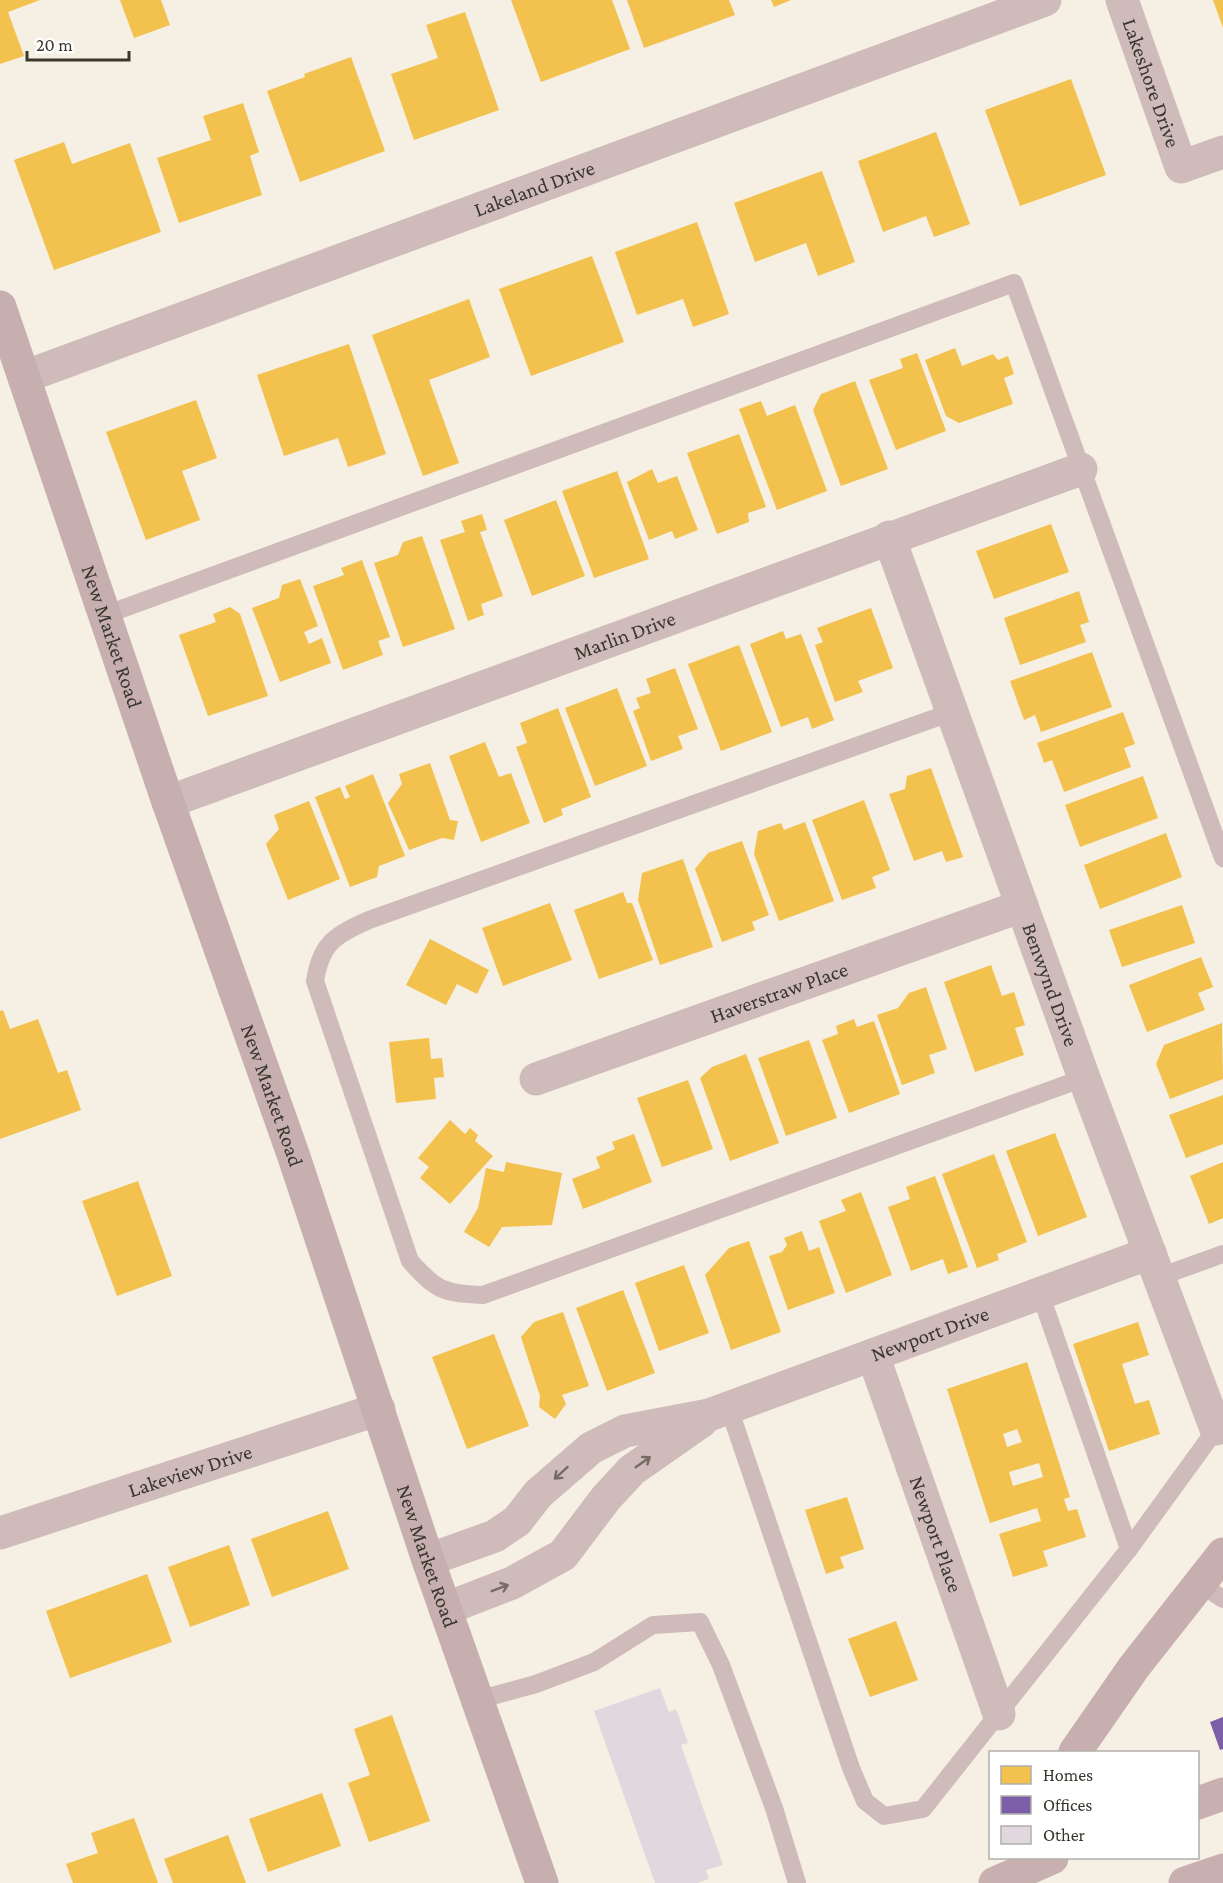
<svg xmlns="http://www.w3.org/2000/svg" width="1223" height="1883" font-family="'Crimson Pro',serif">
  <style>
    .homes { fill: #f2c14e; fill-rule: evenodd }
    .offices { fill: #7b5ea7 }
    .building { fill: #e0d7df }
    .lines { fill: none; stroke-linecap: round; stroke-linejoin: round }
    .lane { stroke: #cfbbba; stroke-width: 18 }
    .street { stroke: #cfbbba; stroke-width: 33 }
    .secondary { stroke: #c6afae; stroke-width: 33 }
    .primary { stroke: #c7b0af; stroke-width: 33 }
    .oneway { stroke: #756b65 }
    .labels { text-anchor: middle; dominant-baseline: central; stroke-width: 6; stroke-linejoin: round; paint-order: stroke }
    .street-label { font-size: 21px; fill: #39362d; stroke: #fff }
  </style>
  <rect width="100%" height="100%" fill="#f5f0e3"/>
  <g class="homes">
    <path d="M 0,0 L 40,0 L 8,12 L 24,56 L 0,64 Z"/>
    <path d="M 120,0 L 161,0 L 170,25 L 134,38 Z"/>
    <path d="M 511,0 L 612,0 L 630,49 L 541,82 Z"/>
    <path d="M 627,0 L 729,0 L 735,15 L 644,48 Z"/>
    <path d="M 771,0 L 791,0 L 774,7 Z"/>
    <path d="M 1213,0 L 1223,0 L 1223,28 Z"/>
    <path d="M 465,12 L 499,110 L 414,140 L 391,74 L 438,58 L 426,25 Z"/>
    <path d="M 351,57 L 385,151 L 300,182 L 267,91 L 305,77 L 304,74 Z"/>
    <path d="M 1071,79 L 1106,175 L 1020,206 L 985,110 Z"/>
    <path d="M 243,103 L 259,152 L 250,156 L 262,195 L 179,223 L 157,158 L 211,140 L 203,116 Z"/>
    <path d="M 936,132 L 970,224 L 934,237 L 926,216 L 883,232 L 858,161 Z"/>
    <path d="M 64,142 L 72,164 L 130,143 L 161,232 L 54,270 L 14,160 Z"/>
    <path d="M 822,171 L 855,262 L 818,276 L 806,243 L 755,262 L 734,203 Z"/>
    <path d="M 697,222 L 729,314 L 693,327 L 683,299 L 637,315 L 615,252 Z"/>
    <path d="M 592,256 L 624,342 L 531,376 L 499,289 Z"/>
    <path d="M 469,299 L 490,357 L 429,380 L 459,463 L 423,476 L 372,335 Z"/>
    <path d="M 349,344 L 386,454 L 348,467 L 338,438 L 284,456 L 257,375 Z"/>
    <path d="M 955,348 L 962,366 L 993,354 L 998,360 L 1008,356 L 1014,374 L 1004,378 L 1013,404 L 959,423 L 946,416 L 925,360 Z"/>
    <path d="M 917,353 L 946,431 L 896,450 L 869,380 L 903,368 L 900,359 Z"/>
    <path d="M 855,381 L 888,469 L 841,486 L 813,410 L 821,394 Z"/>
    <path d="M 196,400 L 217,458 L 182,471 L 200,520 L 146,540 L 106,432 Z"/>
    <path d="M 761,401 L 767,416 L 795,405 L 827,491 L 777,510 L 739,409 Z"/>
    <path d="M 739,434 L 766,507 L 748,513 L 749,522 L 717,534 L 687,453 Z"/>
    <path d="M 652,469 L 658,483 L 677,476 L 698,530 L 675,539 L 672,531 L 649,540 L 627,482 Z"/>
    <path d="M 617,471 L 649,559 L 594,578 L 562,491 Z"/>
    <path d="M 556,500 L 585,576 L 532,596 L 504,520 Z"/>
    <path d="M 482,514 L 487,530 L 480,532 L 503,596 L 481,604 L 484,615 L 468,621 L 440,540 L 465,532 L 461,521 Z"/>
    <path d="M 1051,524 L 1069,572 L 994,599 L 976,551 Z"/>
    <path d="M 422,536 L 455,629 L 403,647 L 374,563 L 398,555 L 403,542 Z"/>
    <path d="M 362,560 L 390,637 L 378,641 L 383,655 L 343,670 L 313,586 L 344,575 L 341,568 Z"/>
    <path d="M 300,579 L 318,626 L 304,632 L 309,644 L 322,638 L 331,663 L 280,682 L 252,608 L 279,598 L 282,585 Z"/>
    <path d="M 1079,591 L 1089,622 L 1080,625 L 1086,642 L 1020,665 L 1004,618 Z"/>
    <path d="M 230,607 L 240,614 L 268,696 L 208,716 L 179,635 L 216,622 L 213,614 Z"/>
    <path d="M 871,608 L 893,668 L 858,681 L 863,692 L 835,702 L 815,645 L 823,642 L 817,628 Z"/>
    <path d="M 783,631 L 786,639 L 801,634 L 834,720 L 812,729 L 808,717 L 781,727 L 750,644 Z"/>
    <path d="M 739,645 L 772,732 L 721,751 L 688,664 Z"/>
    <path d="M 1092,652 L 1112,707 L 1041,732 L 1035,715 L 1024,720 L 1010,681 Z"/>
    <path d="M 675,668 L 698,729 L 678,736 L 683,749 L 651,761 L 633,711 L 640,708 L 636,698 L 651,693 L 646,679 Z"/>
    <path d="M 617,688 L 647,766 L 595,786 L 565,708 Z"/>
    <path d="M 558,708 L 591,797 L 561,809 L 563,815 L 544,823 L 516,747 L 527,743 L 520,723 Z"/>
    <path d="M 1123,712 L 1135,744 L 1124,748 L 1131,767 L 1064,792 L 1052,760 L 1044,763 L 1037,743 Z"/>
    <path d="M 485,742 L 499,777 L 511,773 L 530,823 L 481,842 L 449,756 Z"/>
    <path d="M 430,763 L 450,820 L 458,821 L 454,840 L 442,838 L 409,850 L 388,803 L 402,784 L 399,774 Z"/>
    <path d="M 931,768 L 963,857 L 946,862 L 942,851 L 914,861 L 889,794 L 905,789 L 907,776 Z"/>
    <path d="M 373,774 L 405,856 L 379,866 L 377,877 L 350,887 L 315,797 L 340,787 L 345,799 L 350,797 L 345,786 Z"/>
    <path d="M 1143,776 L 1158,818 L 1080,847 L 1065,805 Z"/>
    <path d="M 864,800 L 890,870 L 872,877 L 876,888 L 842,900 L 812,820 Z"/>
    <path d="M 309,801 L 340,879 L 288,900 L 266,844 L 279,829 L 274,815 Z"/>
    <path d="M 805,822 L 834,901 L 779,921 L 754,854 L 758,831 L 781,823 L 784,830 Z"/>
    <path d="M 1166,833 L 1182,877 L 1100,909 L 1084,865 Z"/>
    <path d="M 742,841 L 769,915 L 752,922 L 755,930 L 722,942 L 695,869 L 708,853 Z"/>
    <path d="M 683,859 L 713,947 L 660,965 L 638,900 L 642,873 Z"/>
    <path d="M 623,892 L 627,903 L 632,903 L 653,960 L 599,979 L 574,910 Z"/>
    <path d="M 550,903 L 572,960 L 503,986 L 482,928 Z"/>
    <path d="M 1182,905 L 1195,943 L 1122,967 L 1109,930 Z"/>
    <path d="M 430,939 L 489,970 L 477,994 L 457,984 L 446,1005 L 406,985 Z"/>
    <path d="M 1201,957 L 1213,987 L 1198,993 L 1205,1010 L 1147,1032 L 1129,985 Z"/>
    <path d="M 991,965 L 1002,996 L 1014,992 L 1025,1025 L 1015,1028 L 1024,1055 L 975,1072 L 944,982 Z"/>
    <path d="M 926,987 L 947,1049 L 929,1055 L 935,1073 L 902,1085 L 877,1015 L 898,1008 L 909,993 Z"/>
    <path d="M 3,1010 L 10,1029 L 38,1019 L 58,1073 L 67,1070 L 81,1110 L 0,1139 L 0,1011 Z"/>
    <path d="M 854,1019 L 857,1027 L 874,1021 L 900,1094 L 849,1113 L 822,1040 L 838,1034 L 836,1026 Z"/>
    <path d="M 1222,1023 L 1223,1079 L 1170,1099 L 1156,1064 L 1164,1045 Z"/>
    <path d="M 429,1038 L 431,1059 L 442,1058 L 444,1077 L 434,1078 L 436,1099 L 396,1103 L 389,1042 Z"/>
    <path d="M 809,1040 L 837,1118 L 786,1136 L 758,1058 Z"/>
    <path d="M 746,1054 L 779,1143 L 730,1161 L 700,1078 L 712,1067 Z"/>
    <path d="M 688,1080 L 713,1149 L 662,1167 L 637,1098 Z"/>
    <path d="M 1223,1095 L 1223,1144 L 1186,1158 L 1169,1115 Z"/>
    <path d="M 450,1120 L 465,1134 L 470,1128 L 478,1135 L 475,1141 L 493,1156 L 450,1204 L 420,1178 L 429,1167 L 418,1158 Z"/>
    <path d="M 1055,1133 L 1087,1217 L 1038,1236 L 1006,1151 Z"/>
    <path d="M 634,1134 L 652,1182 L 583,1209 L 572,1179 L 600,1168 L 596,1157 L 615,1149 L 612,1142 Z"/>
    <path d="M 994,1154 L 1027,1242 L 997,1254 L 999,1260 L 977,1268 L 942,1174 Z"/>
    <path d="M 506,1162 L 562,1173 L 552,1225 L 502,1227 L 489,1247 L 464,1232 L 478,1208 L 486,1168 L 504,1172 Z"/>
    <path d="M 1223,1162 L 1223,1218 L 1209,1224 L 1190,1176 Z"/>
    <path d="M 935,1176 L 968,1267 L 948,1274 L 943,1259 L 911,1271 L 888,1207 L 910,1199 L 906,1187 Z"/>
    <path d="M 138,1181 L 172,1276 L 117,1296 L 82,1201 Z"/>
    <path d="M 861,1192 L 892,1275 L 846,1293 L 819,1221 L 846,1211 L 841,1200 Z"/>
    <path d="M 802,1231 L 809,1251 L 819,1247 L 835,1293 L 788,1310 L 769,1256 L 782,1252 L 787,1245 L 784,1238 Z"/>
    <path d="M 749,1241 L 781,1332 L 731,1350 L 705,1275 L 729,1248 Z"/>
    <path d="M 684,1265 L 709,1333 L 659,1351 L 635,1283 Z"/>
    <path d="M 623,1290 L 655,1373 L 607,1391 L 576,1308 Z"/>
    <path d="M 563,1312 L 589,1386 L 562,1395 L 566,1404 L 555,1419 L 539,1407 L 540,1396 L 521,1337 L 534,1322 Z"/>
    <path d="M 1138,1322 L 1149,1355 L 1122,1364 L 1135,1404 L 1149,1400 L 1160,1434 L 1109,1451 L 1073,1344 Z"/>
    <path d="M 494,1334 L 529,1426 L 467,1449 L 432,1357 Z"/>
    <path d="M 1027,1362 L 1070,1497 L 1064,1499 L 1068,1511 L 1077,1509 L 1086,1537 L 1043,1551 L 1048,1566 L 1013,1577 L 999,1534 L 1041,1521 L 1037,1508 L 990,1523 L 947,1389 ZM 1017,1429 L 1022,1442 L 1007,1447 L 1003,1434 ZM 1039,1463 L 1043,1477 L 1013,1486 L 1009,1472 Z"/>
    <path d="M 847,1497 L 864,1549 L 840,1557 L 844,1568 L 826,1574 L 805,1510 Z"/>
    <path d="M 328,1511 L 349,1569 L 272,1597 L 251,1539 Z"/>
    <path d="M 229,1545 L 250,1605 L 190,1627 L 168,1567 Z"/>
    <path d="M 147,1574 L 172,1642 L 70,1678 L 46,1611 Z"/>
    <path d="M 896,1621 L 918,1680 L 870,1697 L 848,1639 Z"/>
    <path d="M 392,1715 L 430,1821 L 369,1842 L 348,1783 L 370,1775 L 354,1729 Z"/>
    <path d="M 322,1793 L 341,1846 L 268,1872 L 249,1819 Z"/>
    <path d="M 134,1818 L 158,1883 L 73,1883 L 66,1864 L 98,1853 L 91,1833 Z"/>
    <path d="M 228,1835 L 246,1883 L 173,1883 L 164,1859 Z"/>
  </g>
  <path class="offices" d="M 1223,1717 L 1223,1749 L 1220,1750 L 1210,1722 Z"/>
  <path class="building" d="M 660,1688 L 669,1712 L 676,1709 L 688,1743 L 681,1745 L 723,1865 L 706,1870 L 709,1879 L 697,1883 L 655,1883 L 594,1711 Z"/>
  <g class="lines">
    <g class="lane">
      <path d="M 105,615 L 1014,283 L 1223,858"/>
      <path d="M 952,712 L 369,920 C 335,935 321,943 315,981 L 410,1261 C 437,1291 443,1293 483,1295 L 1084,1078"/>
      <path d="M 1159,1277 L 1223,1254"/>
      <path d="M 1040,1293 L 1129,1549"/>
      <path d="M 729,1408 L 851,1768 L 865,1801 L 884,1816 L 923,1809 L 1129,1549 L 1216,1429"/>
      <path d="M 1200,1584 L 1223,1599"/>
      <path d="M 477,1700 L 536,1684 L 594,1662 L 653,1625 L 700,1622 L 721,1665 L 774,1808 L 797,1883"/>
    </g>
    <g class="street">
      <path id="s1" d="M 1122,0 L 1181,167 L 1223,152"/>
      <path id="s2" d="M 24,377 L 1045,0"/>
      <path id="s3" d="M 889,537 L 1084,1078 L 1216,1429"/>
      <path id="s4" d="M 168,802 L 1081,469"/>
      <path id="s5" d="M 536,1079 L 1022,906"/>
      <path id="s6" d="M 873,1355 L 999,1714"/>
      <path id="s7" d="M 0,1533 L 379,1409"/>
      <path id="s8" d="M 428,1560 L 495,1536 L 517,1521 L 538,1494 L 591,1448 L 625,1431 L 709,1415 L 1150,1253"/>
      <path d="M 445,1609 L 512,1583 L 563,1555 L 606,1498 L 632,1470 L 702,1421"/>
    </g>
    <g class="secondary">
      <path id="s9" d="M 0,307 L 168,802 L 293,1154 L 428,1560 L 542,1883"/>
      <path d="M 1075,1752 L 1134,1667 L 1223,1554"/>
    </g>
    <g class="primary">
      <path d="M 1198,1803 L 1223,1794"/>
      <path d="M 995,1883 L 1052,1858"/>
      <path d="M 1185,1883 L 1223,1870"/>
    </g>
  </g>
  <defs><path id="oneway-shaft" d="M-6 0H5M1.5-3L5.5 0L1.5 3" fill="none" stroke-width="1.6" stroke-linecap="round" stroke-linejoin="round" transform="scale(1.5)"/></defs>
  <g class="oneway">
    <use href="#oneway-shaft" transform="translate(643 1462) rotate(-35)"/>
    <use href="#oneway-shaft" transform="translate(561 1473) rotate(138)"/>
    <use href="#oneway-shaft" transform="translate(500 1588) rotate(-21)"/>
  </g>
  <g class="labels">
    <g class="street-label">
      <text stroke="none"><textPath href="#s1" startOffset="88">Lakeshore Drive</textPath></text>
      <text stroke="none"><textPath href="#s2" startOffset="544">Lakeland Drive</textPath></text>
      <text stroke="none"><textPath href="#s4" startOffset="486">Marlin Drive</textPath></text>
      <text stroke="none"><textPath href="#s9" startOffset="348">New Market Road</textPath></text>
      <text stroke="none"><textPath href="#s3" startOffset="476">Benwynd Drive</textPath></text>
      <text stroke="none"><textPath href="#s5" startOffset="258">Haverstraw Place</textPath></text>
      <text stroke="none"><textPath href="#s9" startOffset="834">New Market Road</textPath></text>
      <text stroke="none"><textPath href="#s8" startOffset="561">Newport Drive</textPath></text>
      <text stroke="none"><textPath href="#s7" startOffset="200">Lakeview Drive</textPath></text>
      <text stroke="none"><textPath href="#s6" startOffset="190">Newport Place</textPath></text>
      <text stroke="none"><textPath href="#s9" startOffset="1320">New Market Road</textPath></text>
    </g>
  </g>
  <rect x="989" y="1751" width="210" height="108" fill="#ffffff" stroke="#b0afab" stroke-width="1.5"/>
  <rect x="1001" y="1766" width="30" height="18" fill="#f2c14e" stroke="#b0afab" stroke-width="1.5"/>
  <text x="1043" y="1781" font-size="18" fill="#39362d">Homes</text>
  <rect x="1001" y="1796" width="30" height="18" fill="#7b5ea7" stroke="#b0afab" stroke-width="1.5"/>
  <text x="1043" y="1811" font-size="18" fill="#39362d">Offices</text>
  <rect x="1001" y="1826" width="30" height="18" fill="#e0d7df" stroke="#b0afab" stroke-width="1.5"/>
  <text x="1043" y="1841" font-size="18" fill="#39362d">Other</text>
  <path d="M27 51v9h102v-9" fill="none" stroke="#39362d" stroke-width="3"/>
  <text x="36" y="51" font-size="18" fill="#39362d" stroke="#ffffff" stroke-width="4.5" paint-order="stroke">20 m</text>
</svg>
